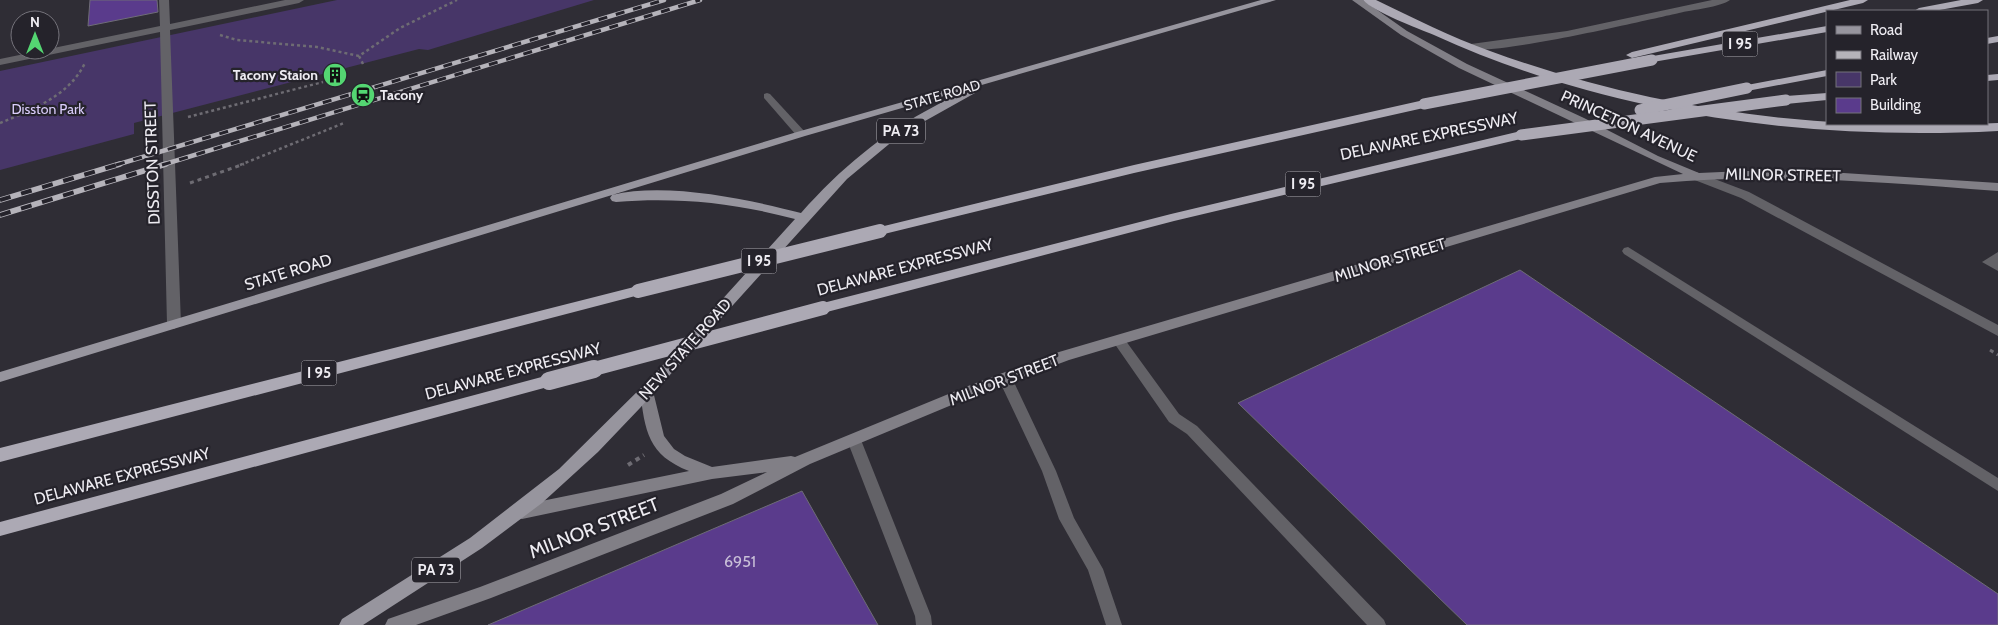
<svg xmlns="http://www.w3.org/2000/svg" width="1998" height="625" font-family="Cabin,sans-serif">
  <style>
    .green { fill: #473668 }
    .building { fill: #5a3b8c; stroke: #6e6c76 }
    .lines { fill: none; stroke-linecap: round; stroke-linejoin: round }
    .path-far2 { stroke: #6e6c73; stroke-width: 2.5; stroke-dasharray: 3 3; stroke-linecap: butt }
    .path-far1 { stroke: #6e6c73; stroke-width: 3; stroke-dasharray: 4 4; stroke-linecap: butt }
    .path { stroke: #6e6c73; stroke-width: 4; stroke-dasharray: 4.5 4.5; stroke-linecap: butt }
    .service { fill: #636267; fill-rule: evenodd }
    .minor { fill: #636267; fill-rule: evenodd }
    .secondary { fill: #817f86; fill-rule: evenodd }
    .primary { fill: #97959e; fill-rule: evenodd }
    .motorway { fill: #aca9b4; fill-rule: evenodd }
    .rail-far1-casing { stroke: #b5b3ba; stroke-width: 4.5 }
    .rail-casing { stroke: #b5b3ba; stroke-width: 5.5 }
    .rail-far1 { stroke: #25232b; stroke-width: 3; stroke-dasharray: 9; stroke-linecap: butt }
    .rail { stroke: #25232b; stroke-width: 4; stroke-dasharray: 11; stroke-linecap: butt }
    .motorway-bridge-far2 { stroke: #aca9b4; stroke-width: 11 }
    .motorway-bridge-far1 { stroke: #aca9b4; stroke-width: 14 }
    .motorway-bridge { stroke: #aca9b4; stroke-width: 18 }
    .labels { text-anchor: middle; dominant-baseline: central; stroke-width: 4.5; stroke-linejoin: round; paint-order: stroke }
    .far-poi-label { font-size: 14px; font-weight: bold; fill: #eeecf2; stroke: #25232b; text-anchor: end }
    .far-street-label { font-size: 14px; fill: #eeecf2; stroke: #25232b }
    .far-park-label { font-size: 14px; fill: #dacdfb; stroke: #25232b }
    .shield { fill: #25232b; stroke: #b2b0b6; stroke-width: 1 }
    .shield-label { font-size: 15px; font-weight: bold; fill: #eeecf2 }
    .street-label { font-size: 16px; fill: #eeecf2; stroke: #25232b }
    .near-number-label { font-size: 16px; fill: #c9c0d8 }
    .near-street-label { font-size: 19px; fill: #eeecf2; stroke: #25232b }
  </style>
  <rect width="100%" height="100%" fill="#2f2d35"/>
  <path class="green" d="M 337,0 L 594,0 L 428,50 L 419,49 L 134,123 L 134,134 L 0,170 L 0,71 Z"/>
  <g class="building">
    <path d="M 90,0 L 157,0 L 158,12 L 88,26 Z"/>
    <path d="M 1520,270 L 1998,594 L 1998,625 L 1467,625 L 1238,403 Z"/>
    <path d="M 802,491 L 878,625 L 488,625 Z"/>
  </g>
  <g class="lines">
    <g class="path-far2">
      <path d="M 220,35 L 237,40 L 317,47 L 359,56 L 400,28 L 457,0"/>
      <path d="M 359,56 L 363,64"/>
      <path d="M 188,117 L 323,82"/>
      <path d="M 0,123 C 32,110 69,96 85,63"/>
      <path d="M 240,165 L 344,123"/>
    </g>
    <g class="path-far1">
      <path d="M 190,183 L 244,164"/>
      <path d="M 1990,350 L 1998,355"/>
    </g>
    <path class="path" d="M 628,465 L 644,455"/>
    <g class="service">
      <path d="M 767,93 L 770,94 L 805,132 L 805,136 L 797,136 L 764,98 L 764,94 Z"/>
      <path d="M 1628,247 L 1998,478 L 1998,491 L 1624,254 L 1622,251 L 1624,248 Z"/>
      <path d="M 1998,252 L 1998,271 L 1982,262 Z"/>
      <path d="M 1118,336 L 1123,337 L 1179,414 L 1197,426 L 1384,620 L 1386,625 L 1367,625 L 1187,434 L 1169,422 L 1112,340 Z"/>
      <path d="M 1005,373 L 1010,375 L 1012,378 L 1056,471 L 1074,518 L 1103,569 L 1122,625 L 1106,625 L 1088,570 L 1059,519 L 1042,471 L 998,378 L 1000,375 Z"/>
      <path d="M 854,435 L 859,436 L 861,440 L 931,616 L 932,625 L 916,625 L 915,616 L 847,440 L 849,436 Z"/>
    </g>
    <g class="minor">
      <path d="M 159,0 L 169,0 L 170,24 L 285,0 L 304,0 L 299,3 L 170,30 L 181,324 L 174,329 L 167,324 L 160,32 L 0,65 L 0,59 L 160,26 Z"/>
      <path d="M 1712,0 L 1730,0 C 1721,7 1691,10 1679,13 C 1651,19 1480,60 1466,47 L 1471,44 L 1567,31 Z"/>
      <path d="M 1696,172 L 1749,192 L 1998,325 L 1998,336 L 1741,198 L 1692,179 L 1690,176 L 1692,173 Z"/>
    </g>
    <path class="secondary" d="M 1352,0 L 1363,0 L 1407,31 L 1467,64 L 1584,118 L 1658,156 L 1699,173 L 1744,171 L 1828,172 L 1998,183 L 1998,191 C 1885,182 1773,173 1660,183 L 1069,360 L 978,394 L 810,464 L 733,504 L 491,598 L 416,625 L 385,625 L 388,619 L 480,587 L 721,494 L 767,472 L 712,479 L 522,519 L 516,517 L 514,512 L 516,507 L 522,505 L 689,471 C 648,455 645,431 640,391 L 642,387 L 652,387 L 664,436 L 674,449 L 685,456 L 712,467 L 791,456 L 795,457 L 968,386 L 1059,352 L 1655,177 L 1683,174 L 1459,68 L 1401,35 Z"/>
    <path class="primary" d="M 1261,0 L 1276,0 L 805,136 L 612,195 C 666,182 747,199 801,213 C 840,169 883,133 935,106 C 946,100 958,93 970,90 L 975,93 L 900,135 L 847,179 L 640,408 L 598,452 L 542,503 L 482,548 L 363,625 L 339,625 L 342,619 L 470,538 L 559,469 L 651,378 L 795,219 C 735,203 678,197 616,202 L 612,201 L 610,198 L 612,195 L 0,382 L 0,372 L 797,132 Z"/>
    <g class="motorway">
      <path d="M 1363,0 L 1376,0 C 1413,18 1451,37 1490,51 C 1654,111 1825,132 1998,123 L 1998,131 C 1807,141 1609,115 1434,35 C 1417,28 1374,12 1363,0 Z"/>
      <path d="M 1850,0 L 1868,0 L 1863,3 L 1632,58 L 1626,55 L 1632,52 Z"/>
      <path d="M 1961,0 L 1983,0 L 1978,3 L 1934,11 L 1914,11 L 1919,8 Z"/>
      <path d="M 1827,26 L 1827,32 L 1653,62 L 1647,59 L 1653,56 Z"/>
      <path d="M 1998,36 L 1998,42 L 1987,44 L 1987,38 Z"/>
      <path d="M 1827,70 L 1827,76 L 1747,91 L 1741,88 L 1747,85 Z"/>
      <path d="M 1998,74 L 1998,80 L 1987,81 L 1987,75 Z"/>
      <path d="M 1827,93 L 1827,100 L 1786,104 L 1780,100 L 1786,96 Z"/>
      <path d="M 1424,100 L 1430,104 L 1428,107 L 1134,173 L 880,235 L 873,231 L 880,227 L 1134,165 Z"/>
      <path d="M 1521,131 L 1525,132 L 1527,135 L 1525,138 L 1174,221 L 823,313 L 816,308 L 823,303 L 1171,214 Z"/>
      <path d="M 638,286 L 645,291 L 643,294 L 0,462 L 0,448 Z"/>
      <path d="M 549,375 L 555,377 L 557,381 L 555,385 L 0,536 L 0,522 Z"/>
    </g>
    <g class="rail-far1-casing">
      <g id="rail-far1">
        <path d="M 116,165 L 664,0"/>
        <path d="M 162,165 L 700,0"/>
      </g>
    </g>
    <g class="rail-casing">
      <g id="rail">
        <path d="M 0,200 L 120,164"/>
        <path d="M 0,215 L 166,164"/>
      </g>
    </g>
    <use href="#rail-far1" class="rail-far1"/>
    <use href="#rail" class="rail"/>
    <g class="motorway-bridge-far2">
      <path d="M 1424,104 L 1652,60"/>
      <path d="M 1640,110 L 1747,88"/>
      <path d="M 1521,135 L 1786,100"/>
    </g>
    <g class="motorway-bridge-far1">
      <path d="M 638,291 L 880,231"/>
      <path d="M 590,370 L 823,308"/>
    </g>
    <path class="motorway-bridge" d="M 549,381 L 594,369"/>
  </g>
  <defs>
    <g id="building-disc" transform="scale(1.25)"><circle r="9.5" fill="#54d672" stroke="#25232b"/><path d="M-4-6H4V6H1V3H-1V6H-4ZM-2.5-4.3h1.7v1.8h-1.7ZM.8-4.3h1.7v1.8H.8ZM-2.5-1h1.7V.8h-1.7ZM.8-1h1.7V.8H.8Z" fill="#111"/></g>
    <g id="station-disc" transform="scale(1.25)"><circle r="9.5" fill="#54d672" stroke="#25232b"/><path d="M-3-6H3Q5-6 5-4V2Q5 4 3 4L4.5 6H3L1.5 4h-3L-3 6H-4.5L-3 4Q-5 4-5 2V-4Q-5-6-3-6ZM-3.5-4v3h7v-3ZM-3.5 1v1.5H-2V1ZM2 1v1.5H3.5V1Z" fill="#111"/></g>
  </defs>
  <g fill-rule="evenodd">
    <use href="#building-disc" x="335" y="75"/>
    <use href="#station-disc" x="363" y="95"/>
  </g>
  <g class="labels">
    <g class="far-poi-label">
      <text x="318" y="75">Tacony Staion</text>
      <text x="380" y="95" text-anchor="start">Tacony</text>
    </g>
    <g class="far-street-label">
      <text transform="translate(942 95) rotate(-16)">STATE ROAD</text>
    </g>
    <g class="far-park-label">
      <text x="48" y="109">Disston Park</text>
    </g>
    <g class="shield">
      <rect x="1722.5" y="31.5" width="35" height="25" rx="4"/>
      <rect x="877" y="118.5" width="48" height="25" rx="4"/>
      <rect x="1285.5" y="171.5" width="35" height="25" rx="4"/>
      <rect x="741.5" y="248.5" width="35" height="25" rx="4"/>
      <rect x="301.5" y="360.5" width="35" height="25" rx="4"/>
      <rect x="412" y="557.5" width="48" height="25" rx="4"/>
    </g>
    <g class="shield-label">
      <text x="1740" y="44">I 95</text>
      <text x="901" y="131">PA 73</text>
      <text x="1303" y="184">I 95</text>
      <text x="759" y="261">I 95</text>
      <text x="319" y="373">I 95</text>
      <text x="436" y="570">PA 73</text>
    </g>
    <g class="street-label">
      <text transform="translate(1629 126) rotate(25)">PRINCETON AVENUE</text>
      <text transform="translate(1429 136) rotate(-12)">DELAWARE EXPRESSWAY</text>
      <text transform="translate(152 163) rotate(-92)">DISSTON STREET</text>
      <text transform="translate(1783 175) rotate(1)">MILNOR STREET</text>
      <text transform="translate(1390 260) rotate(-17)">MILNOR STREET</text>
      <text transform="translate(905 267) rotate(-15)">DELAWARE EXPRESSWAY</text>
      <text transform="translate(288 272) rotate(-17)">STATE ROAD</text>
      <text transform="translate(685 349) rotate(-48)">NEW STATE ROAD</text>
      <text transform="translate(513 371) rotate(-15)">DELAWARE EXPRESSWAY</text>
      <text transform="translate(1004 380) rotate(-21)">MILNOR STREET</text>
      <text transform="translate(122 476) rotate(-15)">DELAWARE EXPRESSWAY</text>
    </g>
    <g class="near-number-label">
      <text x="740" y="561">6951</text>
    </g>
    <g class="near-street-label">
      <text transform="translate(594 528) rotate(-21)">MILNOR STREET</text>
    </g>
  </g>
  <rect x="1826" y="10" width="162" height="115" fill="#25232b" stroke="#75737b"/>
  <rect x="1836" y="26" width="25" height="8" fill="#97959e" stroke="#75737b"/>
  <text x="1870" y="35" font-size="15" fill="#eeecf2">Road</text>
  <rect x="1836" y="51" width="25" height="8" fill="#b5b3ba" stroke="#75737b"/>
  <text x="1870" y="60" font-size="15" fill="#eeecf2">Railway</text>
  <rect x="1836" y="72" width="25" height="15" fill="#473668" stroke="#75737b"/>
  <text x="1870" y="85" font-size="15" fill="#eeecf2">Park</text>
  <rect x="1836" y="98" width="25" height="15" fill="#5a3b8c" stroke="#75737b"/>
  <text x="1870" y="110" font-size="15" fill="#eeecf2">Building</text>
  <g transform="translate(35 35)"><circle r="24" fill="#25232b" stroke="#75737b"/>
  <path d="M0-4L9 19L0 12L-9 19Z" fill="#54d672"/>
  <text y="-8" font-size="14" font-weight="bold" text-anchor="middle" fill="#eeecf2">N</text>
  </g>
</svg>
